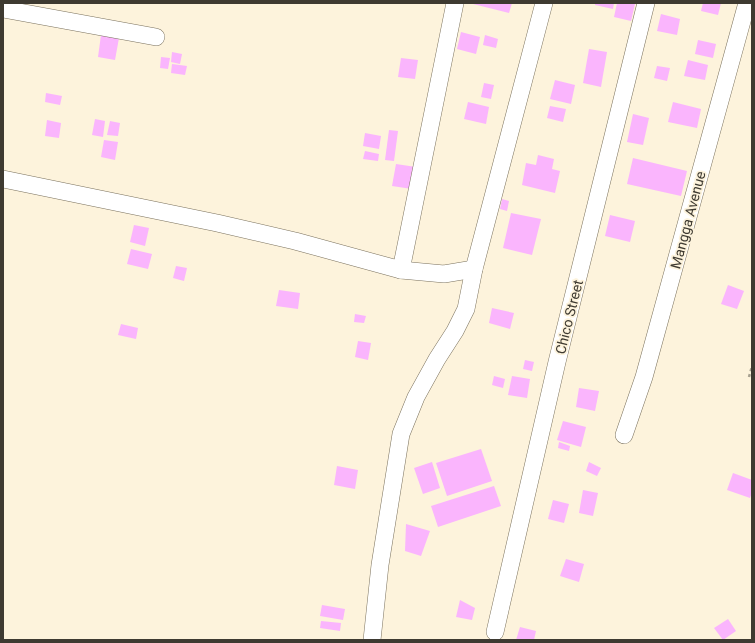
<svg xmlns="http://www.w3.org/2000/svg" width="755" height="643" font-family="Roboto,sans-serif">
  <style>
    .building { fill: #fab5fd }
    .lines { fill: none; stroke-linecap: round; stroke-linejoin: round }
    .minor-casing { stroke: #7b725e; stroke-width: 18 }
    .path { stroke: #a7a08f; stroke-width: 2.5; stroke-dasharray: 3 3; stroke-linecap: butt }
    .minor { stroke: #fff; stroke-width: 17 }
    .labels { text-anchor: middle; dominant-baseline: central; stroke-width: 3.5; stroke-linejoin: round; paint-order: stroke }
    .street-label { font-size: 14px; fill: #3e3a31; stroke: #fdf3dc }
  </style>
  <rect width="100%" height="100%" fill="#fdf3dc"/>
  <g class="building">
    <path d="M 473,3 L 512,3 L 509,13 L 473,4 Z"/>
    <path d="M 595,3 L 614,3 L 613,9 L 595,5 Z"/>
    <path d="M 617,3 L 635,4 L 631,21 L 614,17 Z"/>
    <path d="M 703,3 L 721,3 L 718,15 L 701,11 Z"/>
    <path d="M 661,14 L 680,19 L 677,35 L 657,31 Z"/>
    <path d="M 461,32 L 480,37 L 476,54 L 457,49 Z"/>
    <path d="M 101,35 L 119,38 L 115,60 L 98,57 Z"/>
    <path d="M 485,35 L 498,39 L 496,48 L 483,45 Z"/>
    <path d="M 698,40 L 716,44 L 713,58 L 695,54 Z"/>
    <path d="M 589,49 L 607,52 L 601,87 L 583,83 Z"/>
    <path d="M 172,52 L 182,54 L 180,64 L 171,62 Z"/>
    <path d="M 161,57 L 170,58 L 168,69 L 160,68 Z"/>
    <path d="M 401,58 L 418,60 L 415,79 L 398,77 Z"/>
    <path d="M 688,60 L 708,65 L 705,80 L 684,76 Z"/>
    <path d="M 172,64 L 187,66 L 185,75 L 171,73 Z"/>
    <path d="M 657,66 L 670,68 L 667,81 L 654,78 Z"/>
    <path d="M 555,80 L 575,85 L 571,104 L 550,99 Z"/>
    <path d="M 484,83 L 494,85 L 491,99 L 481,97 Z"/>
    <path d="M 46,93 L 62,96 L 60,105 L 45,102 Z"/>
    <path d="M 468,102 L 489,107 L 486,124 L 464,119 Z"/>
    <path d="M 673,102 L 701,109 L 697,128 L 668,122 Z"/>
    <path d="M 550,106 L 566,109 L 563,122 L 547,118 Z"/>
    <path d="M 633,114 L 649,118 L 643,145 L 627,142 Z"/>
    <path d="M 95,119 L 105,121 L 103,137 L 92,135 Z"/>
    <path d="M 47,120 L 61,123 L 59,138 L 45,136 Z"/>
    <path d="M 110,121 L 120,123 L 118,136 L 107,135 Z"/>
    <path d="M 389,130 L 398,131 L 394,161 L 385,160 Z"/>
    <path d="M 365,133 L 381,136 L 379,149 L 363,146 Z"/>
    <path d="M 104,140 L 118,142 L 115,160 L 101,157 Z"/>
    <path d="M 365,151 L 379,154 L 378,161 L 363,159 Z"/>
    <path d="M 538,155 L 554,159 L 552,169 L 560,171 L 555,193 L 522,185 L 526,163 L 536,165 Z"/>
    <path d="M 633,158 L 687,171 L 681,196 L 627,184 Z"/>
    <path d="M 396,164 L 416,167 L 412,189 L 392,186 Z"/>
    <path d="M 502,199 L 509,201 L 507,211 L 500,209 Z"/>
    <path d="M 511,213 L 541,219 L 532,255 L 503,248 Z"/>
    <path d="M 610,215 L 635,221 L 630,242 L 605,236 Z"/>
    <path d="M 134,225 L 149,228 L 145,246 L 130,242 Z"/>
    <path d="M 131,249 L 152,254 L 148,269 L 127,264 Z"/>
    <path d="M 176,266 L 187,268 L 184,281 L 173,278 Z"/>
    <path d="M 728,285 L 744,291 L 737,309 L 721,304 Z"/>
    <path d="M 279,290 L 300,293 L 298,309 L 276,306 Z"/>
    <path d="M 492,308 L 514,313 L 510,329 L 489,323 Z"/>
    <path d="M 355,314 L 366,316 L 364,323 L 354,322 Z"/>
    <path d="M 121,324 L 138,328 L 136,339 L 118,335 Z"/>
    <path d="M 358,341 L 371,343 L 368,360 L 355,357 Z"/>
    <path d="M 525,360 L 534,362 L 532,371 L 523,369 Z"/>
    <path d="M 494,376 L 505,379 L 503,388 L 492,385 Z"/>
    <path d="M 512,376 L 530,379 L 527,398 L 508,395 Z"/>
    <path d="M 579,388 L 599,391 L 595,411 L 576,407 Z"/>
    <path d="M 563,421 L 586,427 L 581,447 L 557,440 Z"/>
    <path d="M 559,442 L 570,446 L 569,451 L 558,448 Z"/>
    <path d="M 481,449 L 492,481 L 447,496 L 436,463 Z"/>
    <path d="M 432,462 L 440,488 L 423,494 L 414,468 Z"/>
    <path d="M 589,462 L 601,468 L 597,476 L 586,471 Z"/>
    <path d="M 337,466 L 358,470 L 355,489 L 334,485 Z"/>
    <path d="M 733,473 L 752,480 L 752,492 L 750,498 L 727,490 Z"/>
    <path d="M 494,486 L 501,506 L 438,527 L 431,506 Z"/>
    <path d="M 583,490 L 598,493 L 593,516 L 579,513 Z"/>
    <path d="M 553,500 L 569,504 L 564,523 L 548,519 Z"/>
    <path d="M 406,524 L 430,531 L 421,556 L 405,551 Z"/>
    <path d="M 566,559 L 584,564 L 579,582 L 560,576 Z"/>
    <path d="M 460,600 L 475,608 L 472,620 L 456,617 Z"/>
    <path d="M 322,605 L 345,609 L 343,620 L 320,616 Z"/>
    <path d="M 728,619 L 736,631 L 723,640 L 714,628 Z"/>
    <path d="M 321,621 L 341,623 L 340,631 L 320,628 Z"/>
    <path d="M 520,627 L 536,631 L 534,640 L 516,640 Z"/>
  </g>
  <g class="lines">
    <g class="minor-casing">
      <g id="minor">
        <path d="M 3,9 L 156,37"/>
        <path d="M 3,179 L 217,223 L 295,241 L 401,270 L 455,3"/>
        <path d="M 401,270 L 444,274 L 474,269"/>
        <path d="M 624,435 L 644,377 L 747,3"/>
        <path d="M 495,632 L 557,362 L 646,3"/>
        <path d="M 372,640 L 380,565 L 401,434 L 416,397 L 437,359 L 455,331 L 466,309 L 474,269 L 544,3"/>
      </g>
    </g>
    <path class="path" d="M 749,377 L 752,366"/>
    <use href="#minor" class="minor"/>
  </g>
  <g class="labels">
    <g class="street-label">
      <text transform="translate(688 220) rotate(-75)">Mangga Avenue</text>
      <text transform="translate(569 317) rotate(-76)">Chico Street</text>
    </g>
  </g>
  <rect width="755" height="643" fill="none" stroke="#3e3a31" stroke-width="8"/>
</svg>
